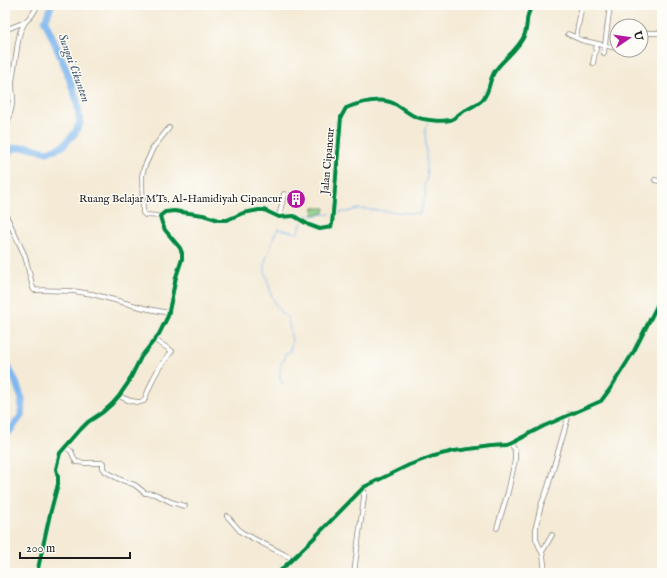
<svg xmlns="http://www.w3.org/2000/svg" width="667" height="578" font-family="'IM FELL English',serif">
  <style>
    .green { fill: #8ed28b; stroke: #557754 }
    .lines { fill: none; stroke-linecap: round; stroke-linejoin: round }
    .stream { stroke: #7fb7ef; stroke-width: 1 }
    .river { stroke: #7fb7ef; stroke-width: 7 }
    .street-casing { stroke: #888378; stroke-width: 5.5 }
    .street { stroke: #fff; stroke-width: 4 }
    .cycleway-casing { stroke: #fdfcf7; stroke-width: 6 }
    .cycleway { stroke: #00873e; stroke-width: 4 }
    .labels { text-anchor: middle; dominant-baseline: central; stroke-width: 3; stroke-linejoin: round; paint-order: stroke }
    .street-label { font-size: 11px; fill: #1c1c1c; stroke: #fdfcf7 }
    .poi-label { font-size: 11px; fill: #1c1c1c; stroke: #fdfcf7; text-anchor: end }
    .water-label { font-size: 12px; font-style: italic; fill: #445a70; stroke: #fdfcf7 }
  </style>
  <rect width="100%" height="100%" fill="#fdfcf7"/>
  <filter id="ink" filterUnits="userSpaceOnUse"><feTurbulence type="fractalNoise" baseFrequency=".025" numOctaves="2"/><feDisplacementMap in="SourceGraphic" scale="8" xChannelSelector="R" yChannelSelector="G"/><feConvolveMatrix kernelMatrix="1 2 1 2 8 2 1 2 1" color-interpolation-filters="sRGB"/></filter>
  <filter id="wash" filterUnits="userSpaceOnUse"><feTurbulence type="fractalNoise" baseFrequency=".012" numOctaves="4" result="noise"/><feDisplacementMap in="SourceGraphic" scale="16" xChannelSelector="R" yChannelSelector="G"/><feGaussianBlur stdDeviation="0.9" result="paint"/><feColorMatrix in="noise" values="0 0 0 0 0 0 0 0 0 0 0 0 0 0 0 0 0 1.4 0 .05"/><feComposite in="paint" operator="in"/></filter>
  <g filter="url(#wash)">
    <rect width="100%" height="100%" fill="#f4ead5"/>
    <path class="green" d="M 314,208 L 325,208 L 324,213 L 313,215 Z"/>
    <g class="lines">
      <g class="stream">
        <path d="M 468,107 L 481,99 L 486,89"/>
        <path d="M 334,213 L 348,212 L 357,209 L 362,209 L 420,214 L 426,193 L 424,186 L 427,177 L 426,166 L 426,152 L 425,128 L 426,127 L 428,122"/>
        <path d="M 303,219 L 306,216 C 315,216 322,214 330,214"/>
        <path d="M 283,385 C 278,376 280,370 282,361 L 284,360 L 285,354 L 290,352 L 292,341 L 288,318 L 281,313 L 275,303 L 271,294 L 265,271 L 265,264 L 266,258 L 271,246 L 274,236 L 278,229 L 298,233 L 302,222"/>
      </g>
      <g class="river">
        <path d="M 5,153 L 15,148 L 30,147 L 47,152 L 63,146 L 74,134 L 80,123 L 77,101 L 66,69 L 45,21 L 51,6 L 52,5"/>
        <path d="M 5,362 L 15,380 L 22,399 L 21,416 L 9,432 L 5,434"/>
      </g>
    </g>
  </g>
  <g filter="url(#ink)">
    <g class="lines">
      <g class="street-casing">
        <g id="street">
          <path d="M 5,30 L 25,22 L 32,15 L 38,5"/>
          <path d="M 641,33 L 662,33"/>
          <path d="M 568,34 L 581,40 L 607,46 L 617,48"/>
          <path d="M 576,37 L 582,5"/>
          <path d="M 604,53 L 610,5"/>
          <path d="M 593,63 L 597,44"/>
          <path d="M 5,131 L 11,110 L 13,99 L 12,82 L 18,42 L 20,32 L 25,22"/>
          <path d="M 655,180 L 662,182"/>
          <path d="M 5,213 L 25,256 L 33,288 L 34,290 L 73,291 L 92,294 L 144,308 L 169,313"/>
          <path d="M 160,216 L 145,215 L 143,213 L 142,176 L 144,168 L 153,148 L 169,128"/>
          <path d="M 279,217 L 284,194"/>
          <path d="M 119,396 C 127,400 136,404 144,401 L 153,379 L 159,368 L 172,351 L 155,340"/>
          <path d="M 65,447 L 71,451 L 76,462 L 85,463 L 103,463 L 103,468 L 105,471 L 119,479 L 135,485 L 145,493 L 155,494 L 171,502 L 185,506"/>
          <path d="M 227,516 L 241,532 L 293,559"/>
          <path d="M 497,528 L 508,492 L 515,460 L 515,451 L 511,443"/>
          <path d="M 542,552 L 552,535"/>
          <path d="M 37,573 L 50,514 L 58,484 L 58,477 L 56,469 L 60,453 L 81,429 L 88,422 L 103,412 L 112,404 L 119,396 L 128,383 L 141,357 L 159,334 L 168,316 L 176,277 L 182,259 L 182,253 L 180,248 L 165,230 L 162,223 L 160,216 L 165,212 L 174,211 L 203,215 L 219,220 L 227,220 L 243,213 L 259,210 L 264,210 L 279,217 L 294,216 L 309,225 L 320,229 L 331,227 L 332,224 L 341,117 L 346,108 C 359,103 376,98 390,102 C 400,105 405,112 414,116 C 422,120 441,122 450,120 C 455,119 458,114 462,112 C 469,108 478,105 483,99 C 490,92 489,79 495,71 C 503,59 518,50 524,36 C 529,25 524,17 533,5"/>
          <path d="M 278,573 L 312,540 L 364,487 L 409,465 L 433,456 L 454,451 L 491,446 L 506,445 L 511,443 L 544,426 L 601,401 L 610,389 L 634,351 L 662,296"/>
          <path d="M 354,573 L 364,497 L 364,487"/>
          <path d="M 545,573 L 543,555 L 536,539 L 536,526 L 541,505 L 547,490 L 569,414"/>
        </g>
      </g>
      <use href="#street" class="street"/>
      <g class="cycleway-casing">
        <g id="cycleway">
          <path d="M 37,573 L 50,514 L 58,484 L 58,477 L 56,469 L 60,453 L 81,429 L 88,422 L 103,412 L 112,404 L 119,396 L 128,383 L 141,357 L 159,334 L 168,316 L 176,277 L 182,259 L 182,253 L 180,248 L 165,230 L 162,223 L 160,216 L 165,212 L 174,211 L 203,215 L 219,220 L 227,220 L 243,213 L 259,210 L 264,210 L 279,217 L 294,216 L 309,225 L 320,229 L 331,227 L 332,224 L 341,117 L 346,108 C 359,103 376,98 390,102 C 400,105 405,112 414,116 C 422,120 441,122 450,120 C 455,119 458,114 462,112 C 469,108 478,105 483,99 C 490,92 489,79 495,71 C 503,59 518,50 524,36 C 529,25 524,17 533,5"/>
          <path d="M 278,573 L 312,540 L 364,487 L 409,465 L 433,456 L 454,451 L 491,446 L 506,445 L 511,443 L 544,426 L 601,401 L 610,389 L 634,351 L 662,296"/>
        </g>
      </g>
      <use href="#cycleway" class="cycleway"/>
    </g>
  </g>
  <defs>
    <g id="building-disc" transform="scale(1)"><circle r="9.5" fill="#b5179e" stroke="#fdfcf7"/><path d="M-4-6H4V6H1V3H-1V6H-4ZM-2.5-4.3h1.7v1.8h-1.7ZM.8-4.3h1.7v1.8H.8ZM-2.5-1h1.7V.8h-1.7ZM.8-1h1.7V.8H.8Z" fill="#fff"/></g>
  </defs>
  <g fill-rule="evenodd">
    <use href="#building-disc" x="296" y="199"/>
  </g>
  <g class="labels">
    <g class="street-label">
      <text transform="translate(328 161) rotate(-85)">Jalan Cipancur</text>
    </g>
    <g class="poi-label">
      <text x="282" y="199">Ruang Belajar MTs. Al-Hamidiyah Cipancur</text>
    </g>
    <g class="water-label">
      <text transform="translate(74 68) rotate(70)">Sungai Cikunten</text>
    </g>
  </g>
  <rect width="667" height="578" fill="none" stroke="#fdfcf7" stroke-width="20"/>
  <g transform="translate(629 38) rotate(77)"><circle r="19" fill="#fdfcf7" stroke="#a3a29f"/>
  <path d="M0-3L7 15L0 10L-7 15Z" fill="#b5179e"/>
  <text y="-6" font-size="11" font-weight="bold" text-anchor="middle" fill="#1c1c1c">U</text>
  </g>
  <path d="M20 552v6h110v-6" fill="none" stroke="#1c1c1c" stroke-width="2"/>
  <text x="26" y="552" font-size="12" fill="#1c1c1c" stroke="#fdfcf7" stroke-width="3" paint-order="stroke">200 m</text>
</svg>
